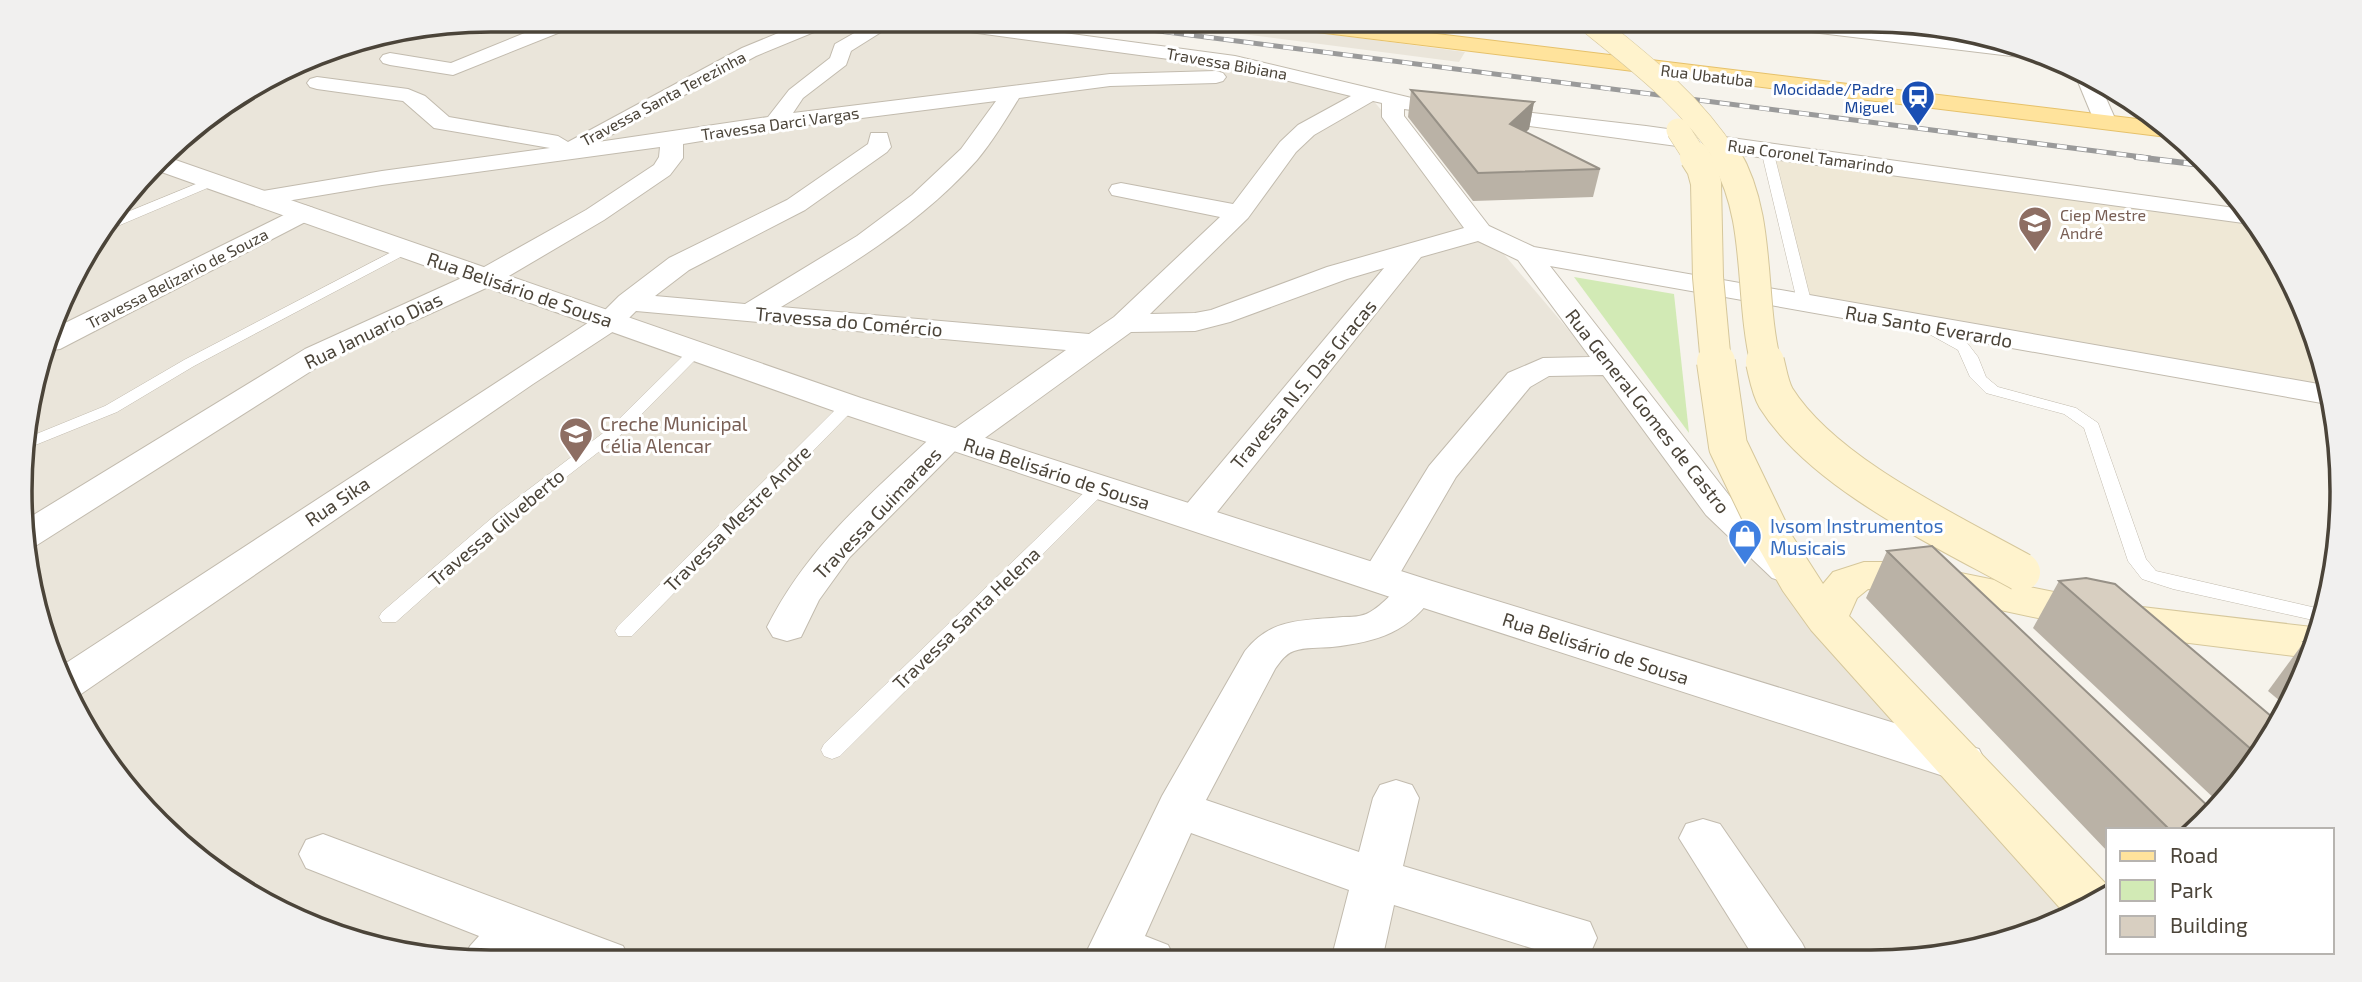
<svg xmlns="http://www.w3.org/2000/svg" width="2362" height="982" font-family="'Exo 2',sans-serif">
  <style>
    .residential { fill: #eae5da }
    .education { fill: #efe8d6 }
    .green { fill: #d2eab5 }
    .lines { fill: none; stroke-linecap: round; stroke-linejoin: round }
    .service-casing { stroke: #c2bbae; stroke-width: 1 }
    .minor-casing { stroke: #c2bbae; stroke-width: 2 }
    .tertiary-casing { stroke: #c2bbae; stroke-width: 2 }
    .secondary-casing { stroke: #d6c79b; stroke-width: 2 }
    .primary-casing { stroke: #e6c16a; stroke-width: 2 }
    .service { fill: #fff; fill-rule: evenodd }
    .minor { fill: #fff; fill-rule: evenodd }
    .tertiary { fill: #fff; fill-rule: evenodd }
    .secondary { fill: #fff3cd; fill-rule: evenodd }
    .primary { fill: #ffe39c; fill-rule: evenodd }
    .rail-far1-casing { stroke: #9a9a9a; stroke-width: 5 }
    .rail-casing { stroke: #9a9a9a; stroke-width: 6 }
    .rail-far1 { stroke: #fff; stroke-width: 3.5; stroke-dasharray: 10; stroke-linecap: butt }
    .rail { stroke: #fff; stroke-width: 4.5; stroke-dasharray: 12; stroke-linecap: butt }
    .secondary-bridge-far2-casing { stroke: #d6c79b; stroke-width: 24; stroke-linecap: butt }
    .secondary-bridge-far1-casing { stroke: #d6c79b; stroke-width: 32; stroke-linecap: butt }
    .secondary-bridge-casing { stroke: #d6c79b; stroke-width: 40; stroke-linecap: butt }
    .secondary-bridge-far2 { stroke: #fff3cd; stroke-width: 23 }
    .secondary-bridge-far1 { stroke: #fff3cd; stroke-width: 30 }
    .secondary-bridge { stroke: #fff3cd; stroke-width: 38 }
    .wall { fill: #bab2a6 }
    .shaded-wall { fill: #979187 }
    .building { fill: #d8cfc1; stroke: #979187; stroke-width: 2 }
    .labels { text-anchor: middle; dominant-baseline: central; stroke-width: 6; stroke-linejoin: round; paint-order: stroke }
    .far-street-label { font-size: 16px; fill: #4b4439; stroke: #fff }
    .far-transit-label { font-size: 16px; fill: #164399; stroke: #fff; text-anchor: end }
    .far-education-label { font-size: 16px; fill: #785e54; stroke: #fff; text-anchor: start }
    .street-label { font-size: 19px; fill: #4b4439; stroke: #fff }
    .education-label { font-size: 19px; fill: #785e54; stroke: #fff; text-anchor: start }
    .shop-label { font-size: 19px; fill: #366cbe; stroke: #fff; text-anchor: start }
    .rim { fill: none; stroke: #4b4439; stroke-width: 3.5 }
  </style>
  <rect width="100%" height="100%" fill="#f6f3ec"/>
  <g class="residential">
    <path d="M 491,19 L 910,19 L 1248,68 L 1371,98 L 2068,917 L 2052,927 L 1933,959 L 491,963 L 339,938 L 204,865 L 137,802 L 83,727 L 28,583 L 19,491 L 28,399 L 82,255 L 180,136 L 255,82 L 339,44 Z"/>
    <path d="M 1126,19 L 1214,19 L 1465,52 L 1459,62 Z"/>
  </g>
  <path class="education" d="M 1774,152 L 2258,224 L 2294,283 L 2327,369 L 2331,396 L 1805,305 Z"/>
  <path class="green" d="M 1574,277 L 1674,294 L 1689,433 Z"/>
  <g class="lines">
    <g class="service-casing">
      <g id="service">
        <path d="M 1767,147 L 1773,150 L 1812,305 L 1810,308 L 1800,308 L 1798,305 L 1761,150 Z"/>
        <path d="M 213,177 L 217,178 L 217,184 L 113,228 L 105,228 L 113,218 Z"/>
        <path d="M 405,245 L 410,246 L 410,252 L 194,366 L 117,412 L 23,450 L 24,439 L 105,406 L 184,360 Z"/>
        <path d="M 1925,322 L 1953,333 L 1968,344 L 1978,357 L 1986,377 L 1998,387 L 2076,408 L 2098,423 L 2146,559 L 2156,571 L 2325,610 L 2322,622 L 2173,589 L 2142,579 L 2128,561 L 2084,428 L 2064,414 L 1986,393 L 1970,377 L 1958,350 L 1920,329 L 1918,326 Z"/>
        <path d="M 696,346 L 704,351 L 701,354 L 623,433 L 512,519 L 396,622 L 382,622 L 379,617 L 382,612 L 500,511 L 611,427 L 691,348 Z"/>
        <path d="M 849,400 L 857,405 L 855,408 L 632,636 L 618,636 L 615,631 L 618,626 L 843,402 Z"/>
        <path d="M 1101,481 L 1107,482 L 1110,486 L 1107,490 L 840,756 L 832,759 L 824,756 L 821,750 L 824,744 L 1095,482 Z"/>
      </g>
    </g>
    <g class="minor-casing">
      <g id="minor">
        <path d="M 559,19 L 585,19 L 583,23 L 453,75 L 390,65 L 383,63 L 380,59 L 383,55 L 390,53 L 451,63 Z"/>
        <path d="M 812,19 L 838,19 L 836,23 L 756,56 L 598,142 L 768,117 L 789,90 L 830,58 L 835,44 L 879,19 L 902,19 L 851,51 L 846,65 L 803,98 L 793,113 L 1110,74 L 1216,71 L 1223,73 L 1226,77 L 1223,81 L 1216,83 L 1110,86 L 1019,98 C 1006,119 993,141 977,160 C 922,222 851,265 781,307 L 1089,334 L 1114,317 L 1220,217 L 1112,195 L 1109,190 L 1112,185 L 1121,183 L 1233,204 L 1280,142 L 1298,125 L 1351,96 L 1235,68 L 918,25 L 909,19 L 961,19 L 1235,56 L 1420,100 L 1646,126 L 2249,210 L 2258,225 L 1404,109 L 1404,116 L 1489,226 L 1534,247 L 2330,386 L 2333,405 L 1550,266 L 1732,499 L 1798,560 L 1804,569 L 1798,578 L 1785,582 L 1772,578 L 1706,515 L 1603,375 L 1549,376 L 1530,387 L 1456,477 L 1392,587 L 1379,591 L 1366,587 L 1360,578 L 1429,466 L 1508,373 L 1543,358 L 1590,357 L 1518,260 L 1478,241 L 1421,257 L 1206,526 L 1193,529 L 1180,526 L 1175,518 L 1384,268 L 1347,279 L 1230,322 L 1195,331 L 1131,332 L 971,448 L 956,450 L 850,557 L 819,600 L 801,637 L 787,641 L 773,637 L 767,627 C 809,544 872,493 938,431 L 954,429 L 1066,350 L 636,311 L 620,327 L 533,384 L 81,694 L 71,697 L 60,667 L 600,315 L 619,296 L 669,258 L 787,200 L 868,144 L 871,133 L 887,133 L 891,147 L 887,152 L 805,210 L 689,270 L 655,296 L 745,304 L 857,236 L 912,195 L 961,149 L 996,101 L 775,129 L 683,144 L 683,158 L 670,175 L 604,220 L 497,283 L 327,361 L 37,545 L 25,549 L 22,522 L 305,349 L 477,271 L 586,210 L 654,165 L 659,157 L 660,147 L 382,185 L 263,205 L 254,203 L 251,198 L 254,193 L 263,191 L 382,171 L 550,148 L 434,128 L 403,101 L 317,89 L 310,87 L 307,83 L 310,79 L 317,77 L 408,89 L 425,96 L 449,117 L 558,136 L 568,142 L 742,48 ZM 1373,101 L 1382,103 L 1382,117 L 1464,228 L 1327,267 L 1211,310 L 1195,313 L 1150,314 L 1248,218 L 1296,152 L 1314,135 Z"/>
        <path d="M 1743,19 L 1801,19 L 2026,46 L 2052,57 L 2044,60 L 1752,25 Z"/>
        <path d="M 2076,69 L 2097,78 L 2117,123 L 2114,128 L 2098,128 L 2095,123 L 2074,72 Z"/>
        <path d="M 304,205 L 313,208 L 317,213 L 313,218 L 60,349 L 46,351 L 55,328 Z"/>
        <path d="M 1417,578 L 1431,582 L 1436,591 C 1411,632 1377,642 1332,647 C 1320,648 1305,647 1294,651 C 1285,654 1280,662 1275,669 L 1206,800 L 1359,852 L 1373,798 L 1380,785 L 1396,780 L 1412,785 L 1419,798 L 1403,866 L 1590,922 L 1597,938 L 1590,954 L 1569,960 L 1394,905 L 1382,960 L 1331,960 L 1349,890 L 1191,833 L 1145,936 L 1168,945 L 1176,961 L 1082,961 L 1162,796 L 1245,651 C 1272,617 1303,621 1343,617 C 1351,617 1362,617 1370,612 C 1388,602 1396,584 1417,578 Z"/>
        <path d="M 1703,819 L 1720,824 L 1802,943 L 1810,959 L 1755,959 L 1679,838 L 1686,824 Z"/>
        <path d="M 323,834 L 623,946 L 631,962 L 547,963 L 527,955 L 520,963 L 491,963 L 464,958 L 470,946 L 479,936 L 306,868 L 299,854 L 306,840 Z"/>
      </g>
    </g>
    <g class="tertiary-casing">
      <path id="tertiary" d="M 164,156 L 861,398 L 1432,581 L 1979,749 L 1986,763 L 1979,777 L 1962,782 L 1402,601 L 837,412 L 153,169 Z"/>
    </g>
    <g class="secondary-casing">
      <path id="secondary" d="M 1768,516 L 1782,520 L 1823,584 L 1833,572 L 1864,562 L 1907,562 L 2108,603 L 2321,628 L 2310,658 L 2108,633 L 1907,590 L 1868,589 L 1857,598 L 1849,616 L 2108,886 L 2108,894 L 2068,917 L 1811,630 L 1783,591 L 1748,529 L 1754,520 Z"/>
    </g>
    <g class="primary-casing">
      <path id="primary" d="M 1250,19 L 1313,19 L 2162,122 L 2182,137 L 2175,138 L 1260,25 Z"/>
    </g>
    <use href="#service" class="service"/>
    <use href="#minor" class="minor"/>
    <use href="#tertiary" class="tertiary"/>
    <use href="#secondary" class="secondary"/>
    <use href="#primary" class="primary"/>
    <g class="rail-far1-casing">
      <path id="rail-far1" d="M 1065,19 L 2150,158"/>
    </g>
    <g class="rail-casing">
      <path id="rail" d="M 2136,157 L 2210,166"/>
    </g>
    <use href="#rail-far1" class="rail-far1"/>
    <use href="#rail" class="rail"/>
    <g class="secondary-bridge-far2-casing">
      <g id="secondary-bridge-far2">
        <path d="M 1586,19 C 1638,61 1691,101 1727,158"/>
        <path d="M 1678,130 L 1696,158"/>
      </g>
    </g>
    <g class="secondary-bridge-far1-casing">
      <g id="secondary-bridge-far1">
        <path d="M 1695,157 L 1702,168 L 1706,183 L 1708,277 L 1716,364"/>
        <path d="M 1726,157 C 1762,218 1749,297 1766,364"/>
      </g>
    </g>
    <g class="secondary-bridge-casing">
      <g id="secondary-bridge">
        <path d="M 1716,362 L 1728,446 L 1768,529"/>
        <path d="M 1765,362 C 1768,374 1770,388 1776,398 C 1823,473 1945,530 2021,572"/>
      </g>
    </g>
    <use href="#secondary-bridge-far2" class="secondary-bridge-far2"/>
    <use href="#secondary-bridge-far1" class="secondary-bridge-far1"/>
    <use href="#secondary-bridge" class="secondary-bridge"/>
  </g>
  <g class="wall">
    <path d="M 1411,90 L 1534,102 L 1529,129 L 1526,132 L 1600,169 L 1593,197 L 1473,201 L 1408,117 Z"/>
    <path d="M 1887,551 L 2192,830 L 2108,830 L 2108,852 L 1866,598 Z"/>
    <path d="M 2059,581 L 2263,753 L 2218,802 L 2033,628 Z"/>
    <path d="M 2304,642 L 2318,643 L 2286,706 L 2268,691 Z"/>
  </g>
  <path class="shaded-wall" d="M 1534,102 L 1529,129 L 1505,151 L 1510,124 Z"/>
  <g class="building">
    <path d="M 1411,90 L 1534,102 L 1510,124 L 1600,169 L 1478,173 Z"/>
    <path d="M 1932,546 L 2211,809 L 2192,830 L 2170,830 L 1887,551 Z"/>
    <path d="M 2086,578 L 2115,584 L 2278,722 L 2263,753 L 2260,757 L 2059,581 Z"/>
    <path d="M 2318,640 L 2314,650 L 2304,642 Z"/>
  </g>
  <defs>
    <g id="station-pin" transform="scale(1.75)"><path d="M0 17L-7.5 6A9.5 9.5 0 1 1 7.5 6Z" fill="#1a4fb4" stroke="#fff"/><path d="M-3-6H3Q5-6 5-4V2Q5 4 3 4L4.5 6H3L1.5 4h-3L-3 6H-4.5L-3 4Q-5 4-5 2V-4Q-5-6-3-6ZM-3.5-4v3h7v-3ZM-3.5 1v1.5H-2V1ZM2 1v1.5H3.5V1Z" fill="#fff"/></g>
    <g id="school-pin" transform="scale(1.75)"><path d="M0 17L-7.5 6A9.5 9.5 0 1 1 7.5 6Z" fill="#8d6e63" stroke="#fff"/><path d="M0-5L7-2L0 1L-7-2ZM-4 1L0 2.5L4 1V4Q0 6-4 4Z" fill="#fff"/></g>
    <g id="shop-pin" transform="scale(1.75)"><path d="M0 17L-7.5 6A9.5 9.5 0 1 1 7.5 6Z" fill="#3f7fe0" stroke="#fff"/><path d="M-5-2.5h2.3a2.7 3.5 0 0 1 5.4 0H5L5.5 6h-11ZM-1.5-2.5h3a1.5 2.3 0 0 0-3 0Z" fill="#fff"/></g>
  </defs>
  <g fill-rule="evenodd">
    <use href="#station-pin" x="1918" y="97"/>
    <use href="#school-pin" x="2035" y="223"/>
    <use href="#school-pin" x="576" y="434"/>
    <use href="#shop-pin" x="1745" y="536"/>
  </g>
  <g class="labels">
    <g class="far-street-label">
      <text transform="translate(1227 63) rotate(10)">Travessa Bibiana</text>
      <text transform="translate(1707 75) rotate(7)">Rua Ubatuba</text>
      <text transform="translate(663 98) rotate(-28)">Travessa Santa Terezinha</text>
      <text transform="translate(780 123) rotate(-8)">Travessa Darci Vargas</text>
      <text transform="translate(1811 156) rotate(8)">Rua Coronel Tamarindo</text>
      <text transform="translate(177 278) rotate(-27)">Travessa Belizario de Souza</text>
    </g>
    <g class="far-transit-label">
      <text x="1894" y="88">Mocidade/Padre<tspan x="1894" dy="18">Miguel</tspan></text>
    </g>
    <g class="far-education-label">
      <text x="2060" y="214">Ciep Mestre<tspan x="2060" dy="18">André</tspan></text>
    </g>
    <g class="street-label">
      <text transform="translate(520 289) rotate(19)">Rua Belisário de Sousa</text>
      <text transform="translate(849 321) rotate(5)">Travessa do Comércio</text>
      <text transform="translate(1929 326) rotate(10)">Rua Santo Everardo</text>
      <text transform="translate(373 330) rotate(-26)">Rua Januario Dias</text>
      <text transform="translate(1303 384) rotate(-50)">Travessa N.S. Das Gracas</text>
      <text transform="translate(1648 411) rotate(52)">Rua General Gomes de Castro</text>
      <text transform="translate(1057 473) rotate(18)">Rua Belisário de Sousa</text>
      <text transform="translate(337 501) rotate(-34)">Rua Sika</text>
      <text transform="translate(877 513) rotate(-46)">Travessa Guimaraes</text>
      <text transform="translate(737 518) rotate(-45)">Travessa Mestre Andre</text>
      <text transform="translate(496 527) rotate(-40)">Travessa Gilveberto</text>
      <text transform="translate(966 618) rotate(-44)">Travessa Santa Helena</text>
      <text transform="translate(1596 648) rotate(18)">Rua Belisário de Sousa</text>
    </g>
    <g class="education-label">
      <text x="600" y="423">Creche Municipal<tspan x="600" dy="22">Célia Alencar</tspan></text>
    </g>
    <g class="shop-label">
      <text x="1770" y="525">Ivsom Instrumentos<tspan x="1770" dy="22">Musicais</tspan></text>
    </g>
  </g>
  <path d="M0 0H2362V982H0ZM491 32H1871A459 459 0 0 1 2330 491V491A459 459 0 0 1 1871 950H491A459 459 0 0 1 32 491V491A459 459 0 0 1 491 32Z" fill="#f1f0ef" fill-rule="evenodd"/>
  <path class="rim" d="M491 32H1871A459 459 0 0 1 2330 491V491A459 459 0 0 1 1871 950H491A459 459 0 0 1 32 491V491A459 459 0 0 1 491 32Z"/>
  <rect x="2106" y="828" width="228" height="126" fill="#ffffff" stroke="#b7b4b0" stroke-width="2"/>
  <rect x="2120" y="851" width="35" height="10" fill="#ffe39c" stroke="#b7b4b0" stroke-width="2"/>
  <text x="2170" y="863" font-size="21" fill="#4b4439">Road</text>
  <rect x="2120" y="880" width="35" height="21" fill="#d2eab5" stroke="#b7b4b0" stroke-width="2"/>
  <text x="2170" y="898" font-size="21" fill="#4b4439">Park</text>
  <rect x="2120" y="916" width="35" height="21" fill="#d8cfc1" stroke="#b7b4b0" stroke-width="2"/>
  <text x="2170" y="933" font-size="21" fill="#4b4439">Building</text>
</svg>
